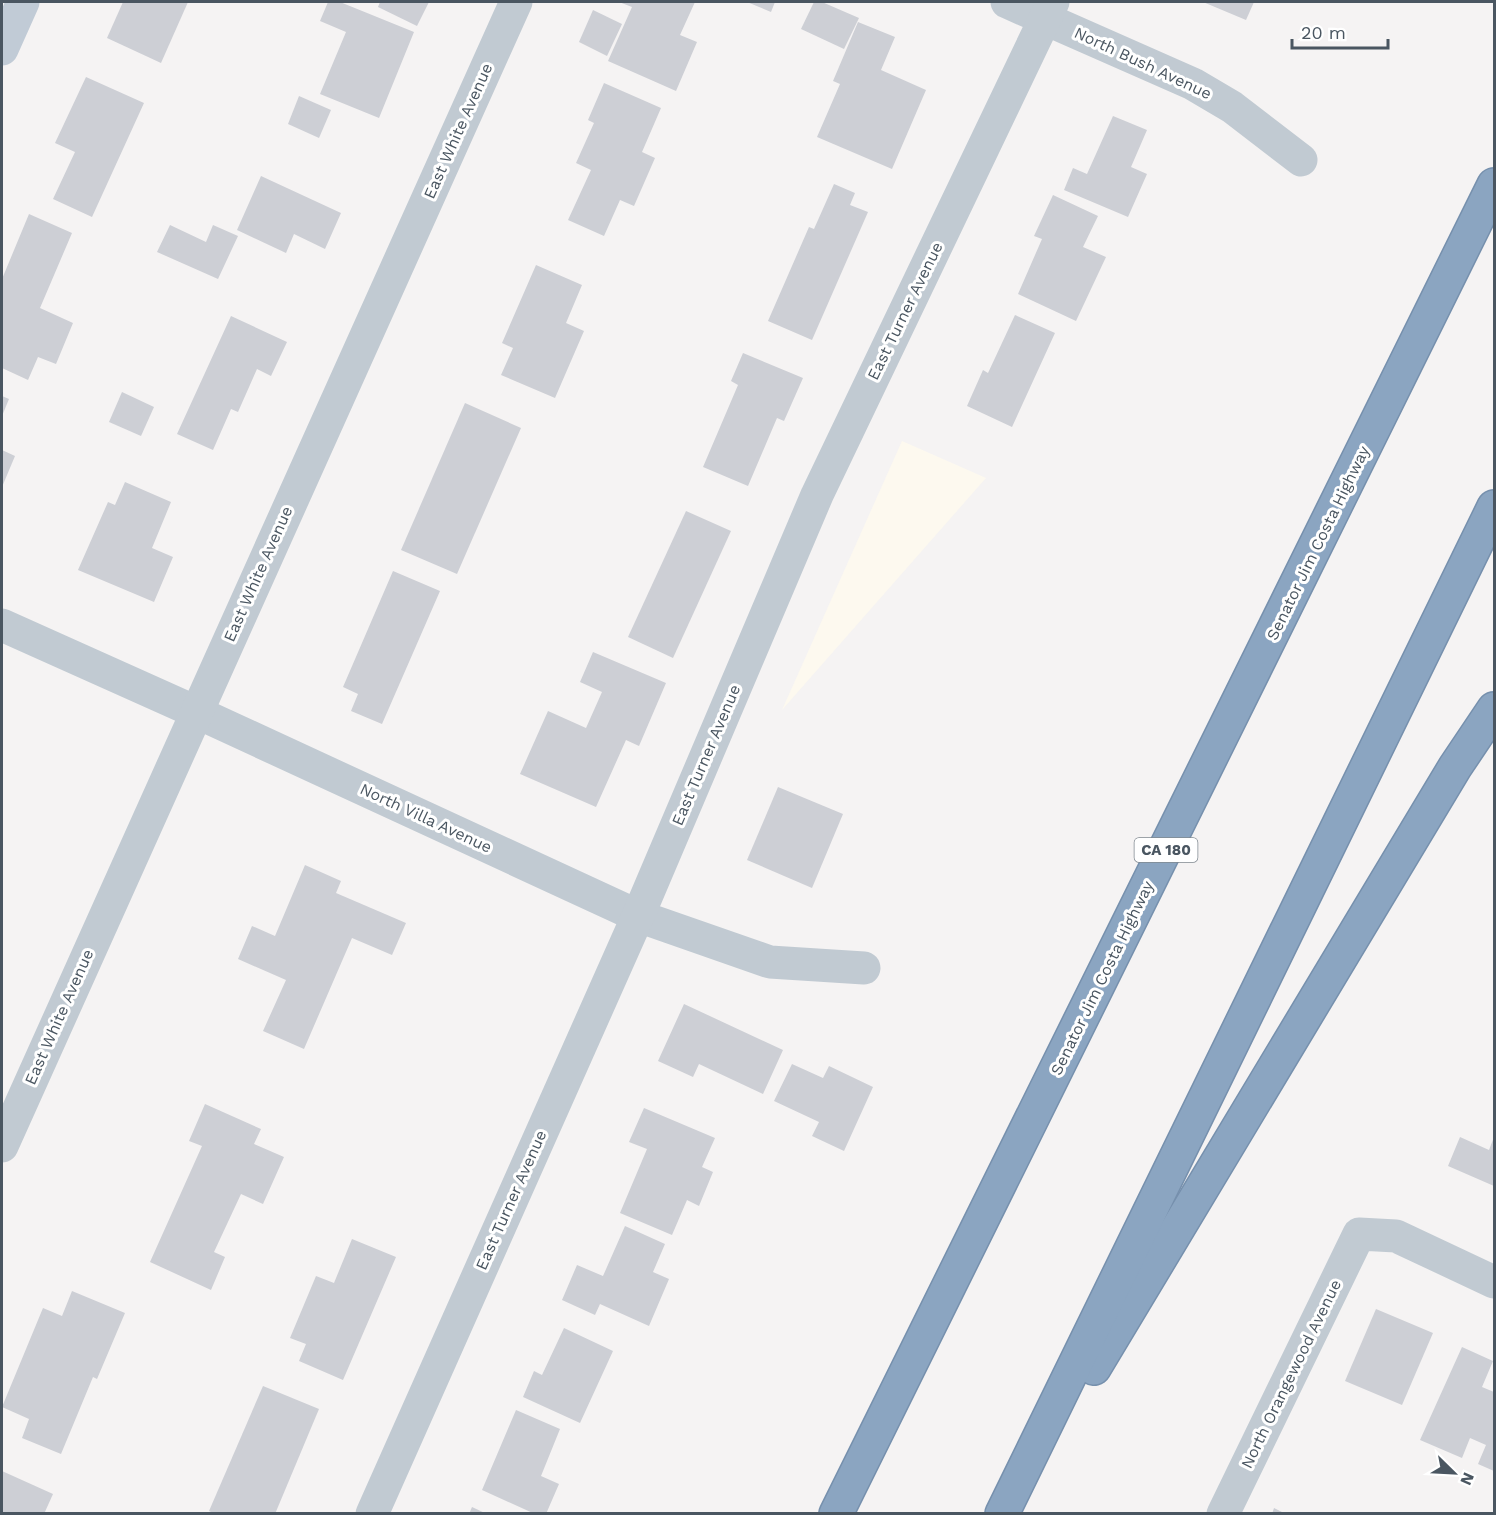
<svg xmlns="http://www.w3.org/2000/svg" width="1496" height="1515" font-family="'Work Sans',sans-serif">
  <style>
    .commercial { fill: #fdf9ef }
    .building { fill: #cdcfd5 }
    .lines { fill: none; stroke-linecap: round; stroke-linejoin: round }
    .highway-casing { stroke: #7690ad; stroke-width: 36 }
    .street { stroke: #c1cad2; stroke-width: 33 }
    .secondary { stroke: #c1cbd6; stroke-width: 33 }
    .highway { stroke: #8ba5c1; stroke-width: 33 }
    .labels { text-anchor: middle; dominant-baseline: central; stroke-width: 6; stroke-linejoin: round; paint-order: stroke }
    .shield { fill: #fff; stroke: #808990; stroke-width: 1.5 }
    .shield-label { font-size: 15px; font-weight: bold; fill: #4a5661 }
    .street-label { font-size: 16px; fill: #4a5661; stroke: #fff }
  </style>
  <rect width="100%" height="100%" fill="#f5f3f3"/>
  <path class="commercial" d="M 902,441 L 986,478 L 782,710 Z"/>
  <g class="building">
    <path d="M 123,2 L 188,2 L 161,63 L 107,38 Z"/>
    <path d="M 328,2 L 340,2 L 414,32 L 379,118 L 320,94 L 346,32 L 320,21 Z"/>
    <path d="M 380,2 L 429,2 L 417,26 L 378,7 Z"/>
    <path d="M 619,2 L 695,2 L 680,35 L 697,42 L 676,91 L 608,61 L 632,7 Z"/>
    <path d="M 747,2 L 775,2 L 771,12 Z"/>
    <path d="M 814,2 L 822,2 L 859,18 L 844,49 L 801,29 Z"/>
    <path d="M 1203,2 L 1254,2 L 1246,20 Z"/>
    <path d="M 593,10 L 622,24 L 607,56 L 579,42 Z"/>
    <path d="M 858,22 L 895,37 L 881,70 L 926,90 L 892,169 L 817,137 L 840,84 L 833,81 Z"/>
    <path d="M 86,77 L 144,103 L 92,217 L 53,199 L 75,152 L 55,143 Z"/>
    <path d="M 604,83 L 661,108 L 642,152 L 655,158 L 634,206 L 620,200 L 604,236 L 568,220 L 591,170 L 576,163 L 594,123 L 588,120 Z"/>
    <path d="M 299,96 L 331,110 L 319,138 L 288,124 Z"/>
    <path d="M 1113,116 L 1147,130 L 1131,167 L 1147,174 L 1128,217 L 1064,190 L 1073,168 L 1087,174 Z"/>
    <path d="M 261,176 L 341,213 L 325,249 L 294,234 L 286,253 L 237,230 Z"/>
    <path d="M 834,184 L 855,193 L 850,205 L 868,212 L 812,340 L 768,321 L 809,227 L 814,229 Z"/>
    <path d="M 1053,195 L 1098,216 L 1083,247 L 1106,257 L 1076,321 L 1018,294 L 1042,239 L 1034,236 Z"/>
    <path d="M 29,214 L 72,233 L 40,308 L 73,323 L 56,364 L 38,357 L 28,380 L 2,368 L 2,279 Z"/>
    <path d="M 170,225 L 206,242 L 213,225 L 238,236 L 218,279 L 157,252 Z"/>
    <path d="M 536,265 L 582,285 L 566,323 L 584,331 L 555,398 L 501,375 L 513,348 L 502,343 Z"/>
    <path d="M 1015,315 L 1055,333 L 1012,427 L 967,406 L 983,370 L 988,373 Z"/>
    <path d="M 231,316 L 287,342 L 271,376 L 257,369 L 238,412 L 231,409 L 213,450 L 177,434 Z"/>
    <path d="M 743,353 L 803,378 L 784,421 L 777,418 L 748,486 L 703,467 L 738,385 L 731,381 Z"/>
    <path d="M 122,392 L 154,407 L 141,436 L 109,422 Z"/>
    <path d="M 2,396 L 9,399 L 2,416 Z"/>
    <path d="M 465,403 L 521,428 L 457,574 L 401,550 Z"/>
    <path d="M 2,450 L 15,456 L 2,487 Z"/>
    <path d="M 125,482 L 171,502 L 152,548 L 173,557 L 154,602 L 78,570 L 108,502 L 115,505 Z"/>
    <path d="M 686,511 L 731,531 L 673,658 L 628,637 Z"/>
    <path d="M 393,571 L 440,591 L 382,724 L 351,711 L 358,694 L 343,687 Z"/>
    <path d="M 593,652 L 666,683 L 639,746 L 626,740 L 596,807 L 520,774 L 548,711 L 586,728 L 602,692 L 580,682 Z"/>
    <path d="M 778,787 L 843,814 L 812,888 L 747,860 Z"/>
    <path d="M 305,865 L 341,881 L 336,893 L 406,923 L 392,955 L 352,938 L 304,1049 L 263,1031 L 286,980 L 238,959 L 252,926 L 275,936 Z"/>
    <path d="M 684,1004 L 783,1050 L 763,1094 L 699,1064 L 693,1077 L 658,1061 Z"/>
    <path d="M 792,1064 L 823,1078 L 829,1066 L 873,1087 L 844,1151 L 812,1136 L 819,1122 L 774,1101 Z"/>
    <path d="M 205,1104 L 261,1129 L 254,1144 L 284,1157 L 263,1204 L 241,1194 L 214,1252 L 225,1257 L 211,1290 L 150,1262 L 202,1146 L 189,1141 Z"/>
    <path d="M 644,1108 L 715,1138 L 702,1167 L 713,1172 L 699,1206 L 687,1200 L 672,1235 L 620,1213 L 647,1149 L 629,1142 Z"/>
    <path d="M 1460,1137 L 1489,1150 L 1494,1137 L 1494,1186 L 1448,1166 Z"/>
    <path d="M 625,1226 L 665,1244 L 653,1272 L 669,1279 L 649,1326 L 600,1304 L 595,1315 L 562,1300 L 577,1265 L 603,1276 Z"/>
    <path d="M 352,1239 L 396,1257 L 343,1380 L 299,1361 L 306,1344 L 290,1338 L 316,1276 L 334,1283 Z"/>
    <path d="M 72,1291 L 125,1313 L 97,1379 L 93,1377 L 61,1454 L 22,1438 L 29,1419 L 2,1407 L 43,1308 L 62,1316 Z"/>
    <path d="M 1376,1309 L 1433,1333 L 1402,1405 L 1345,1381 Z"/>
    <path d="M 564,1328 L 613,1351 L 580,1423 L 523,1397 L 534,1371 L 542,1375 Z"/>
    <path d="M 1462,1347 L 1493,1361 L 1482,1387 L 1494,1392 L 1494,1471 L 1478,1464 L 1486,1445 L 1470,1438 L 1462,1458 L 1420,1440 Z"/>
    <path d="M 263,1386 L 319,1409 L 275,1514 L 215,1514 L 209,1511 Z"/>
    <path d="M 516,1410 L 560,1429 L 541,1476 L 559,1484 L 546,1514 L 535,1514 L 482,1490 Z"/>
    <path d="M 2,1471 L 53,1494 L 44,1514 L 2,1514 Z"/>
    <path d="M 472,1507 L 487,1514 L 469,1514 Z"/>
    <path d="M 1274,1508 L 1286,1514 L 1272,1514 Z"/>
  </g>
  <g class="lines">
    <g class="highway-casing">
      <g id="highway">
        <path d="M 1094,1368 L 1455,767 L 1494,709"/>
        <path d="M 836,1514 L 1494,185"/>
        <path d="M 1002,1514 L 1494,507"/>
      </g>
    </g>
    <g class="street">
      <path d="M 1007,2 L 1193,84 L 1232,107 L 1301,160"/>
      <path d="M 2,625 L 196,712 L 638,916 L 770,962 L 864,968"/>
      <path d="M 2,1146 L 516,2"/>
      <path d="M 372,1514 L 638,916 L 817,495 L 1053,2"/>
      <path d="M 1223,1514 L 1359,1234 L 1396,1236 L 1494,1282"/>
    </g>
    <path class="secondary" d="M 2,49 L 23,2"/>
    <use href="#highway" class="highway"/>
  </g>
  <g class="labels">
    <rect class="shield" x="1134.5" y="838" width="63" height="24" rx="4.5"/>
    <g class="shield-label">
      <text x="1166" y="850">CA 180</text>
    </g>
    <g class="street-label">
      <text transform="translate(1143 63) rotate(25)">North Bush Avenue</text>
      <text transform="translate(458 131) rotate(-66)">East White Avenue</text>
      <text transform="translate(905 311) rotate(-64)">East Turner Avenue</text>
      <text transform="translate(1318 543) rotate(-64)">Senator Jim Costa Highway</text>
      <text transform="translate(258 574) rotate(-66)">East White Avenue</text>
      <text transform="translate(706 755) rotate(-67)">East Turner Avenue</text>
      <text transform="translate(426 818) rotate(25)">North Villa Avenue</text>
      <text transform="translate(1102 978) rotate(-64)">Senator Jim Costa Highway</text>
      <text transform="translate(59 1017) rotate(-66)">East White Avenue</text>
      <text transform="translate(511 1200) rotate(-66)">East Turner Avenue</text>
      <text transform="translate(1291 1374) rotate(-64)">North Orangewood Avenue</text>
    </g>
  </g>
  <rect width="1496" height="1515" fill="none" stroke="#4a5661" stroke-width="6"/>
  <g transform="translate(1454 1473) rotate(114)" stroke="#ffffff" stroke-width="4.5" paint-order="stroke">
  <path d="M0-4.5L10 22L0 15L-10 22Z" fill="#4a5661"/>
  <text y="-9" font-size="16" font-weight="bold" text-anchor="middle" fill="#4a5661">N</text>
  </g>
  <path d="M1292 39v9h96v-9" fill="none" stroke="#4a5661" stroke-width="3"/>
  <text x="1301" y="39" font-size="18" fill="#4a5661" stroke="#ffffff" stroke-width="4.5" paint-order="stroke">20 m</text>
</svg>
